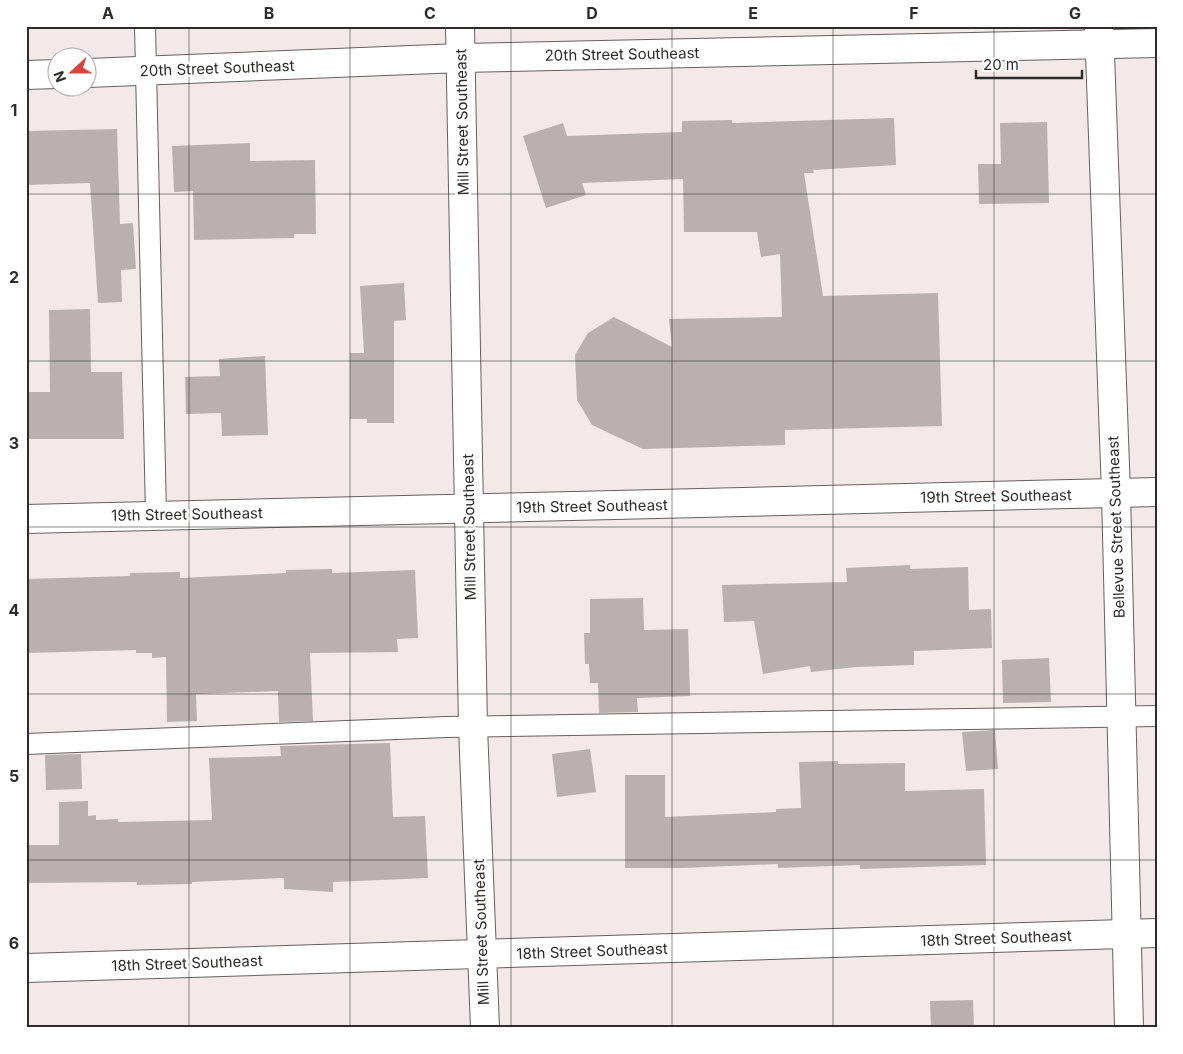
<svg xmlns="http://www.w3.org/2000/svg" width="1183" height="1054" font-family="Inter,sans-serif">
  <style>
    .building { fill: #b9b1af }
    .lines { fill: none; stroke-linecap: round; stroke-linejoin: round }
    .lane-casing { stroke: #675f5e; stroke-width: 22 }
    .street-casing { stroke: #675f5e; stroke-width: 30 }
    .lane { stroke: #fff; stroke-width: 20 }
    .street { stroke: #fff; stroke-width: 28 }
    .grid { fill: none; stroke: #2e2b2a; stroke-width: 1; stroke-opacity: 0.55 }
    .labels { text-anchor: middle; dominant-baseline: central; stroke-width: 5; stroke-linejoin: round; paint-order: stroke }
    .street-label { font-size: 15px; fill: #2e2b2a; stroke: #fff }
    .neatline { fill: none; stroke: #2e2b2a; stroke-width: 2 }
    .grid-label { font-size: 16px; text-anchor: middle; font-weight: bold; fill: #2e2b2a }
  </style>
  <rect width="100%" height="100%" fill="#f2e9e8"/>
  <g class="building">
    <path d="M 894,118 L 896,165 L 813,170 L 814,173 L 804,173 L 823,296 L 938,293 L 942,426 L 785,430 L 785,445 L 643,449 L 592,425 L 577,400 L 575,355 L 588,333 L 614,317 L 672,347 L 669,319 L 782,317 L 780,254 L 761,257 L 757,232 L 684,232 L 683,179 L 582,183 L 586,195 L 546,208 L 523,136 L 563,123 L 567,136 L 682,132 L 682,121 L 732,120 L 732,123 Z"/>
    <path d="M 1047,122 L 1049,203 L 979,204 L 978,164 L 1001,164 L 1000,123 Z"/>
    <path d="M 117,129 L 120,224 L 133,223 L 136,269 L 121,270 L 122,302 L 98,303 L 90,183 L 26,185 L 26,131 Z"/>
    <path d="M 250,143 L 250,161 L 315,160 L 316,234 L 294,234 L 294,238 L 194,240 L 193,191 L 174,192 L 172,146 Z"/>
    <path d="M 404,283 L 406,320 L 394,321 L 394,423 L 367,423 L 367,419 L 350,419 L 350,353 L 364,353 L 360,286 Z"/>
    <path d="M 90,309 L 91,372 L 122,372 L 124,439 L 26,439 L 26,392 L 50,392 L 49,310 Z"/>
    <path d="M 265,356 L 268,435 L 222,436 L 221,413 L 186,414 L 185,377 L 220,376 L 219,359 Z"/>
    <path d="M 910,565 L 910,569 L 968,567 L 969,610 L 991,609 L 992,648 L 914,651 L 914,665 L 856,667 L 811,672 L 810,666 L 763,674 L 754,621 L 724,622 L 722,585 L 847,582 L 846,568 Z"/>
    <path d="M 332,569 L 332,573 L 415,570 L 418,638 L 397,639 L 398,652 L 310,653 L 313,721 L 279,722 L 278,691 L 196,694 L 197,721 L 167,722 L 166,657 L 152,658 L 152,653 L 136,653 L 136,650 L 26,653 L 26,579 L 130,576 L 130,573 L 180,572 L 180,578 L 286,573 L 286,570 Z"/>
    <path d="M 643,598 L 644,630 L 688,629 L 690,696 L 637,698 L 638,712 L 599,713 L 598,683 L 590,683 L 589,664 L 585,664 L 584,633 L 590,633 L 590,599 Z"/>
    <path d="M 1049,658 L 1051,702 L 1003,703 L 1002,660 Z"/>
    <path d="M 995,730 L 998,769 L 966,771 L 962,732 Z"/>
    <path d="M 390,743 L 393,817 L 425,816 L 428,878 L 333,882 L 333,892 L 284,889 L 284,878 L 192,882 L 192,884 L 137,885 L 137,882 L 26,883 L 26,845 L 59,845 L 59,802 L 88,801 L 88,816 L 96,815 L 96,820 L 118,819 L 118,822 L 212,820 L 209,758 L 281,756 L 280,746 Z"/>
    <path d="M 590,749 L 596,792 L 557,797 L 552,754 Z"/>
    <path d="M 81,754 L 82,789 L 46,790 L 45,755 Z"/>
    <path d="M 838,761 L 838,764 L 905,763 L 905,791 L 984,789 L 986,865 L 860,869 L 860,865 L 778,868 L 778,864 L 683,868 L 625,868 L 625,775 L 665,775 L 665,817 L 776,812 L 776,809 L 801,808 L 799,762 Z"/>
    <path d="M 973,1000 L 974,1028 L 931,1028 L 930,1001 Z"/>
  </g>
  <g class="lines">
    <g class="lane-casing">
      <g id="lane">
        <path d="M 145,26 L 156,514"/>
        <path d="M 26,744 L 446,727 L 1157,716"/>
      </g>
    </g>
    <g class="street-casing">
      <g id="street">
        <path d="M 460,26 L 473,727 L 485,1028"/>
        <path d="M 1099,26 L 1116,493 L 1129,1028"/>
        <path d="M 88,73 L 461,58 L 1157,43"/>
        <path d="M 26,75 L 58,74"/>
        <path d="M 26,519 L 1157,492"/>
        <path d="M 26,968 L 1157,933"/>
      </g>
    </g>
    <use href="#lane" class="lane"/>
    <use href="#street" class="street"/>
  </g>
  <path class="grid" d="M 189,26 L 189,1028M 350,26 L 350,1028M 511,26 L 511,1028M 672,26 L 672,1028M 833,26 L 833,1028M 994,26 L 994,1028M 26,194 L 1157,194M 26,361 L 1157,361M 26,527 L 1157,527M 26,694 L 1157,694M 26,860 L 1157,860"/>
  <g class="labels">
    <g class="street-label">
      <text transform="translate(622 54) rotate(-1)">20th Street Southeast</text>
      <text transform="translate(217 68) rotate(-2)">20th Street Southeast</text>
      <text transform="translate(462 122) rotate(-91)">Mill Street Southeast</text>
      <text transform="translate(996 496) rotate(-1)">19th Street Southeast</text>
      <text transform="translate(592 506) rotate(-1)">19th Street Southeast</text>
      <text transform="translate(187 514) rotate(-1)">19th Street Southeast</text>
      <text transform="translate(469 527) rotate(-91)">Mill Street Southeast</text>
      <text transform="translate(1116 527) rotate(-92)">Bellevue Street Southeast</text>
      <text transform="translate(481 932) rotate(-92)">Mill Street Southeast</text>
      <text transform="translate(996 938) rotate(-2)">18th Street Southeast</text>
      <text transform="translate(592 951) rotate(-2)">18th Street Southeast</text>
      <text transform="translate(187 963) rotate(-2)">18th Street Southeast</text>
    </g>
  </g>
  <rect width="1183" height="1054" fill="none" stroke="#ffffff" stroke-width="55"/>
  <g transform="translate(72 72) rotate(249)"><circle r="24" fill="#ffffff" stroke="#abaaaa"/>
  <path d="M0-4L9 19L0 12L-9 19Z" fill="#d54640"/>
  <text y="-8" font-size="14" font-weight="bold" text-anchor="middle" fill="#2e2b2a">N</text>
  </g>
  <path d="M976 70v8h106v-8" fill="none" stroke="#2e2b2a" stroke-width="2.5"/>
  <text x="983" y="70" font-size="15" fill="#2e2b2a" stroke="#ffffff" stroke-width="4" paint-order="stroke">20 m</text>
  <rect x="28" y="28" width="1128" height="998" class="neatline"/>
  <g class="grid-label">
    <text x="108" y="19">A</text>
    <text x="269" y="19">B</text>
    <text x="430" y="19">C</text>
    <text x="592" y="19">D</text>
    <text x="753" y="19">E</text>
    <text x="914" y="19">F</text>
    <text x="1075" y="19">G</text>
    <text x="14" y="116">1</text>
    <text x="14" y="283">2</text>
    <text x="14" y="449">3</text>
    <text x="14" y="616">4</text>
    <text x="14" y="782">5</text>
    <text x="14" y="949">6</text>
  </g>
</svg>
